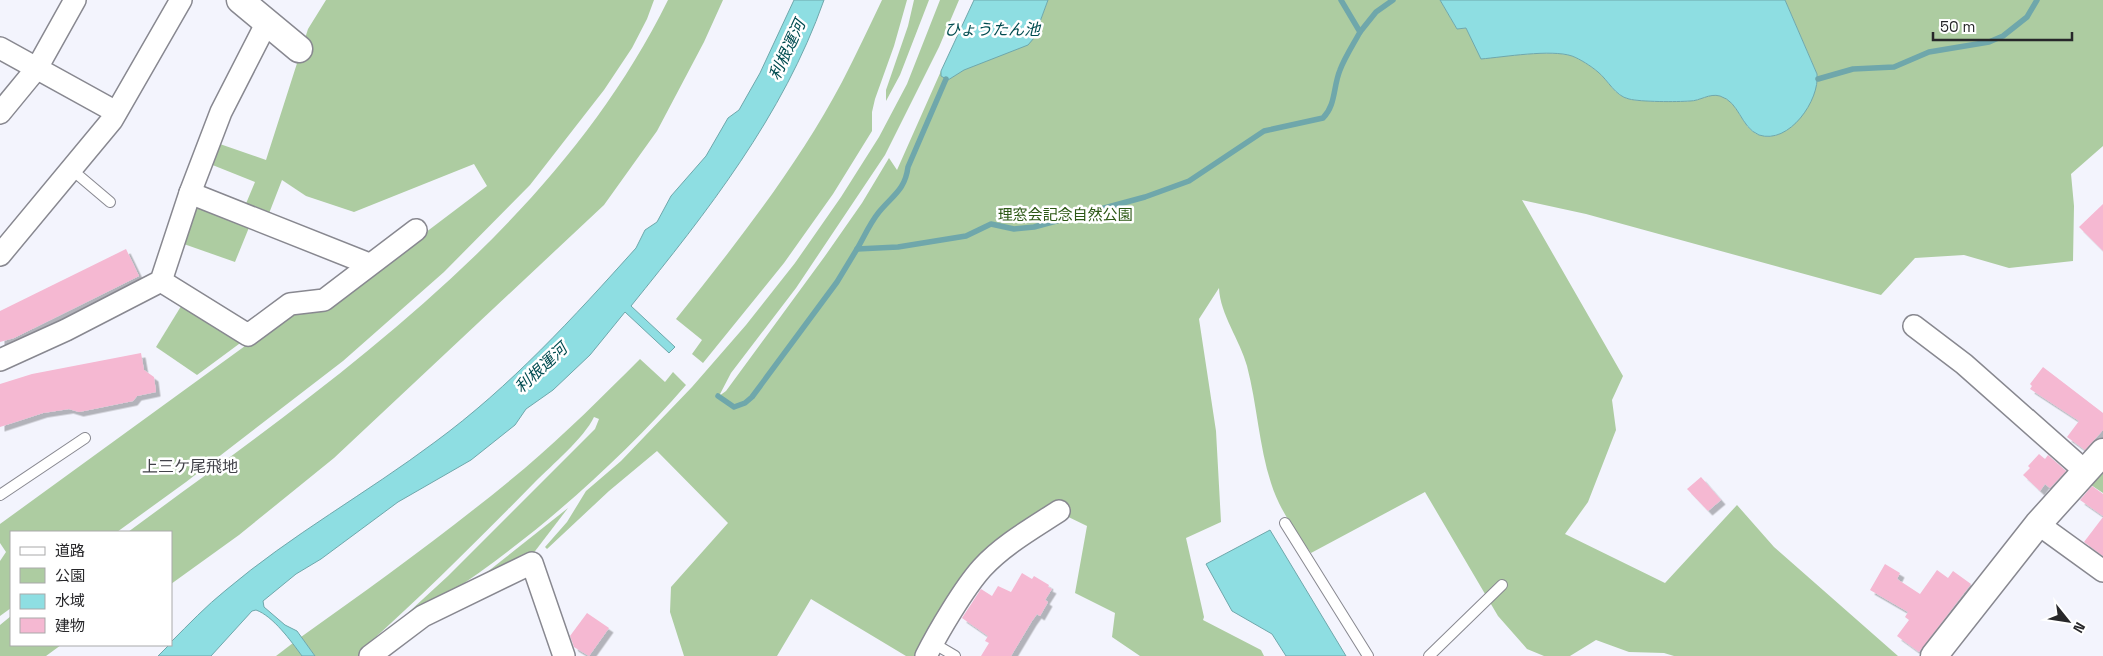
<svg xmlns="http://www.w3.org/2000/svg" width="2103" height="656" font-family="'Space Grotesk','Noto Sans JP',sans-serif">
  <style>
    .green { fill: #adcca1 }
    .water { fill: #8edee2; stroke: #6fa7ab }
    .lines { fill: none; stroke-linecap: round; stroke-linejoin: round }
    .stream { stroke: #6fa7ab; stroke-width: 5.5 }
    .building { fill: #f5b8d2; filter: url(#shadow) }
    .service-casing { stroke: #888890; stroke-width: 12 }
    .minor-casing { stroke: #888890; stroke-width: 24 }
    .tertiary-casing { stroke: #888890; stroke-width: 29 }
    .service { stroke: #fff; stroke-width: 10 }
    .minor { stroke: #fff; stroke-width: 21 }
    .tertiary { stroke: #fff; stroke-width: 26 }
    .labels { text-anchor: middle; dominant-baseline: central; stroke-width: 5; stroke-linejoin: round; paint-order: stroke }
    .park-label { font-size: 15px; fill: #2c5815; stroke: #fff }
    .water-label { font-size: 16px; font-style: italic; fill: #004c50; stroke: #fff }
    .neighbourhood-label { font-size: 16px; fill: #424249; stroke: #fff }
  </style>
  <defs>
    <filter id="shadow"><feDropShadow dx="4.5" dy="4.5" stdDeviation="0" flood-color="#0004"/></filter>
  </defs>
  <rect width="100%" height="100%" fill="#f3f4fd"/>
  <g class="green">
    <path d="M 326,0 L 654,0 L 647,19 L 632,48 L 604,90 L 530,185 L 444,272 L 343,361 L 186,482 L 117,532 L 11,532 L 11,608 L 0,616 L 0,561 L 6,552 L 0,543 L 0,524 L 293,311 L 327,307 L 487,186 L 474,164 L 354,212 L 306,196 L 282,180 L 268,216 L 245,206 L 255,182 L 210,164 L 217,143 L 266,160 L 308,29 Z"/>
    <path d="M 668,0 L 723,0 L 704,42 L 657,131 L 604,205 L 334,458 L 239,535 L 171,584 L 171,532 L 128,532 C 330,383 554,231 668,0 Z"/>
    <path d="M 882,0 L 907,0 L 894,46 L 875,99 L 872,112 L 872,131 L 833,194 L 784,263 L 703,363 L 692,354 L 702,340 L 676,319 C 736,244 797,167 842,82 C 856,55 869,27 882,0 Z"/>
    <path d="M 914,0 L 929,0 L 900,75 L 886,101 L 886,90 L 908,26 Z"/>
    <path d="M 940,0 L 959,0 L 939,47 L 885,155 L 796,288 L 731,373 L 719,396 L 726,391 L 825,256 L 862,203 L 889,158 L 897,170 L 941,71 L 941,76 L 948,80 L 963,70 L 1034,38 L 1048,0 L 1440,0 L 1457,29 L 1466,28 L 1481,58 C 1504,57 1551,49 1572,56 C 1580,59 1591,66 1598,72 C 1608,80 1615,96 1629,99 C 1640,102 1678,102 1690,101 C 1700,101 1709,93 1720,96 C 1740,102 1740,127 1759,135 C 1789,145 1819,99 1817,74 L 1785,0 L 2103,0 L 2103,146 L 2071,174 L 2074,206 L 2073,261 L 2009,268 L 1964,255 L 1915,258 L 1881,295 L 1586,214 L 1522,200 L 1623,376 L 1612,400 L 1616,430 L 1588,502 L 1565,534 L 1665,583 L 1737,505 L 1774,547 L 1898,656 L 1674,656 L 1664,653 L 1629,652 L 1596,640 L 1570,656 L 1544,656 L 1527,649 L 1498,616 L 1425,492 L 1311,553 C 1295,531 1279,509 1271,483 C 1259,446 1257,404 1247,366 C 1240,340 1220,314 1219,288 L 1199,319 L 1216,431 L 1221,522 L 1186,538 L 1204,617 L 1203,620 L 1261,650 L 1264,656 L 1140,656 L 1112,637 L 1115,613 L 1075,593 L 1087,526 L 1054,510 L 1024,529 L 923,656 L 906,656 L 811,599 L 777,656 L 684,656 L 670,612 L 671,587 L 728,523 L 657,451 L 609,491 L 547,549 L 545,547 L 567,522 L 586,491 L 621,461 L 692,387 L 746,325 L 795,263 L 841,197 L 879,137 L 907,84 Z"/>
    <path d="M 201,205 L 250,225 L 235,262 L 181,243 L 195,207 Z"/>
    <path d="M 183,303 L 243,341 L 197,375 L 156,347 Z"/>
    <path d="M 640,359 L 665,382 L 673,372 L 686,385 C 619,462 533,538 448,594 C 432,604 415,613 398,622 L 448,576 L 595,429 L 599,419 L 594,417 C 584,438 552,465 535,482 C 481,537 426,592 368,644 L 358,656 L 315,656 L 301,637 C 377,583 453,528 525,468 C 565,434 603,396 640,359 Z"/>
    <path d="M 2103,468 L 2103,493 L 2088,483 Z"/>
    <path d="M 568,508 L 529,559 L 467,588 Z"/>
    <path d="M 11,616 L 11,645 L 61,645 L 46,656 L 0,656 L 0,625 Z"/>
    <path d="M 293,643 L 302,656 L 276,656 Z"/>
  </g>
  <g class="water">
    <path d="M 794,0 L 824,0 C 783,116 707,212 631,306 L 675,347 L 669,353 L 625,312 L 590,355 L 553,390 L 526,409 L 515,425 L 471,460 L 398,502 L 321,559 L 296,574 L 263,601 L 264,607 L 285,625 L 297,631 L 315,656 L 302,656 C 291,641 273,616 256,610 L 252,611 L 211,656 L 158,656 L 169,645 L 171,645 L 171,642 C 189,624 206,606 226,590 C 291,535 367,493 435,442 C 510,387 574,317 636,248 L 645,230 L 657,222 L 671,196 L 706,156 L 728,118 L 739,110 L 760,73 Z"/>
    <path d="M 974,0 L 1048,0 L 1034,38 L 1028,45 L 964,70 L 948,80 L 941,76 L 941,71 Z"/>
    <path d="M 1440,0 L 1785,0 L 1817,74 C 1820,100 1789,145 1759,135 C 1740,127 1740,102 1720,96 C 1709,93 1700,101 1690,101 C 1677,102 1641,102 1629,99 C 1615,96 1608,80 1598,72 C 1591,66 1580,59 1572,56 C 1551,49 1504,57 1481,59 L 1466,28 L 1457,29 Z"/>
    <path d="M 1270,530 L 1346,656 L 1286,656 L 1272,634 L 1232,611 L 1206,564 Z"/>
  </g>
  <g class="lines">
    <g class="stream">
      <path d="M 1360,32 L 1376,12 L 1393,0"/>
      <path d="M 1818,79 L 1853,69 L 1894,67 L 1929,52 L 1989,42 L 2003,36 L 2027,17 L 2037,0"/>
      <path d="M 857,249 C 864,237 870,223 879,212 C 893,195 905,190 908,167 L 946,79"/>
      <path d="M 718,396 L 734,407 L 745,403 L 752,397 L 837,282 L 857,249 L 898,247 L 966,236 L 991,224 L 1014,229 L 1034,227 L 1145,197 L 1189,181 L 1264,131 L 1323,118 C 1336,105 1333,87 1340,70 C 1345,57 1353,45 1360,32 L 1341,0"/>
    </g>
  </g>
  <g class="building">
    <path d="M 2103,204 L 2103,251 L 2079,227 Z"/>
    <path d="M 126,249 L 139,276 L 14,338 L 0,342 L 0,311 Z"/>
    <path d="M 141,353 L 144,370 L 154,377 L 156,392 L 137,396 L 133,401 L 79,412 L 69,409 L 43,413 L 0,427 L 0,384 L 32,374 Z"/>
    <path d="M 2043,367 L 2103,413 L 2103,430 L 2085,450 L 2067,437 L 2079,421 L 2030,389 L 2032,386 L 2030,384 Z"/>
    <path d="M 2039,454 L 2045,459 L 2048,455 L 2066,471 L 2050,488 L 2045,484 L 2040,491 L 2023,475 L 2030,468 L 2028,466 Z"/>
    <path d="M 1701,477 L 1721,500 L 1708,511 L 1687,489 Z"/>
    <path d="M 2092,486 L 2103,494 L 2103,516 L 2080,500 Z"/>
    <path d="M 2103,517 L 2103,556 L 2084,542 Z"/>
    <path d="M 1885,564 L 1900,573 L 1897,579 L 1920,594 L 1937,570 L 1948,578 L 1953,571 L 1971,584 L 1919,652 L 1897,636 L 1909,620 L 1905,617 L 1908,612 L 1870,590 Z"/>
    <path d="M 1022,573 L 1032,579 L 1034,576 L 1049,585 L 1048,587 L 1052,589 L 1045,600 L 1048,602 L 1040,616 L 1037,614 L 1032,621 L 1011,656 L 981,656 L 989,643 L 985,641 L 988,636 L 962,618 L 981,589 L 992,596 L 998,586 L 1011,592 Z"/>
    <path d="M 587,613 L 609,628 L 589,656 L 574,647 L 570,636 Z"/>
  </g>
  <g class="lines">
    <g class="service-casing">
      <g id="service">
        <path d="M 71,169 L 110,202"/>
        <path d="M 0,495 L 85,438"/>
        <path d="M 1285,523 L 1368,656"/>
        <path d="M 933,643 L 955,656"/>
        <path d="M 1429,656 L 1502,585"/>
      </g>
    </g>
    <g class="minor-casing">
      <g id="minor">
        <path d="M 0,48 L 116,112"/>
        <path d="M 0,113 L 37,68 L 75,0"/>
        <path d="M 190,193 L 369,264"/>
        <path d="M 0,255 L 112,120 L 181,0"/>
        <path d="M 161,281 L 248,335 L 290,304 L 324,300 L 416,230"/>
        <path d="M 1914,326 L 1964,364 L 2085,471"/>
        <path d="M 0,360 L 66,330 L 161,281 L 190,193 L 221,112 L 267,22"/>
        <path d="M 2038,524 L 2103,571"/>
        <path d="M 370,656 L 423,616 L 532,563 L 564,656"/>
        <path d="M 926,656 C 938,632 964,588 982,568 C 1003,545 1033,528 1059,511"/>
      </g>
    </g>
    <g class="tertiary-casing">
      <g id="tertiary">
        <path d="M 240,0 L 299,49"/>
        <path d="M 1934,656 L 2038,524 L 2103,452"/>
      </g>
    </g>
    <use href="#service" class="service"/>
    <use href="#minor" class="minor"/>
    <use href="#tertiary" class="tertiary"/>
  </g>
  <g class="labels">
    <g class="park-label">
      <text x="1065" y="214">理窓会記念自然公園</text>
    </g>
    <g class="water-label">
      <text x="992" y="29">ひょうたん池</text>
      <text transform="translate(787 50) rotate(-65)">利根運河</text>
      <text transform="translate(541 368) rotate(-43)">利根運河</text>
    </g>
    <g class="neighbourhood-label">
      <text x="190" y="466">上三ケ尾飛地</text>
    </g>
  </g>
  <rect x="10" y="531" width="162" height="115" fill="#ffffff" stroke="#a9a9aa"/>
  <rect x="20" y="547" width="25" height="8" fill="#ffffff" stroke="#a9a9aa"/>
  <text x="55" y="556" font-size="15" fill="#27272a">道路</text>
  <rect x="20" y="568" width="25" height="15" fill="#adcca1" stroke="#a9a9aa"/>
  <text x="55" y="581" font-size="15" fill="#27272a">公園</text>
  <rect x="20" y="594" width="25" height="15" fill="#8edee2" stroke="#a9a9aa"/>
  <text x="55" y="606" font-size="15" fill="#27272a">水域</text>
  <rect x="20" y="618" width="25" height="15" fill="#f5b8d2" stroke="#a9a9aa"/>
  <text x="55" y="631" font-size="15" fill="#27272a">建物</text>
  <g transform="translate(2068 621) rotate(120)" stroke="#ffffff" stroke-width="4" paint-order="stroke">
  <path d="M0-4L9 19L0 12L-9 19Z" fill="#27272a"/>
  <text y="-8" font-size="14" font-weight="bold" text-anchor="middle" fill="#27272a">N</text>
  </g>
  <path d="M1933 32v8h139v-8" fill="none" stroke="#27272a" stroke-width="2.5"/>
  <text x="1940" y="32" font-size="15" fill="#27272a" stroke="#ffffff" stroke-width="4" paint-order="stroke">50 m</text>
</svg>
